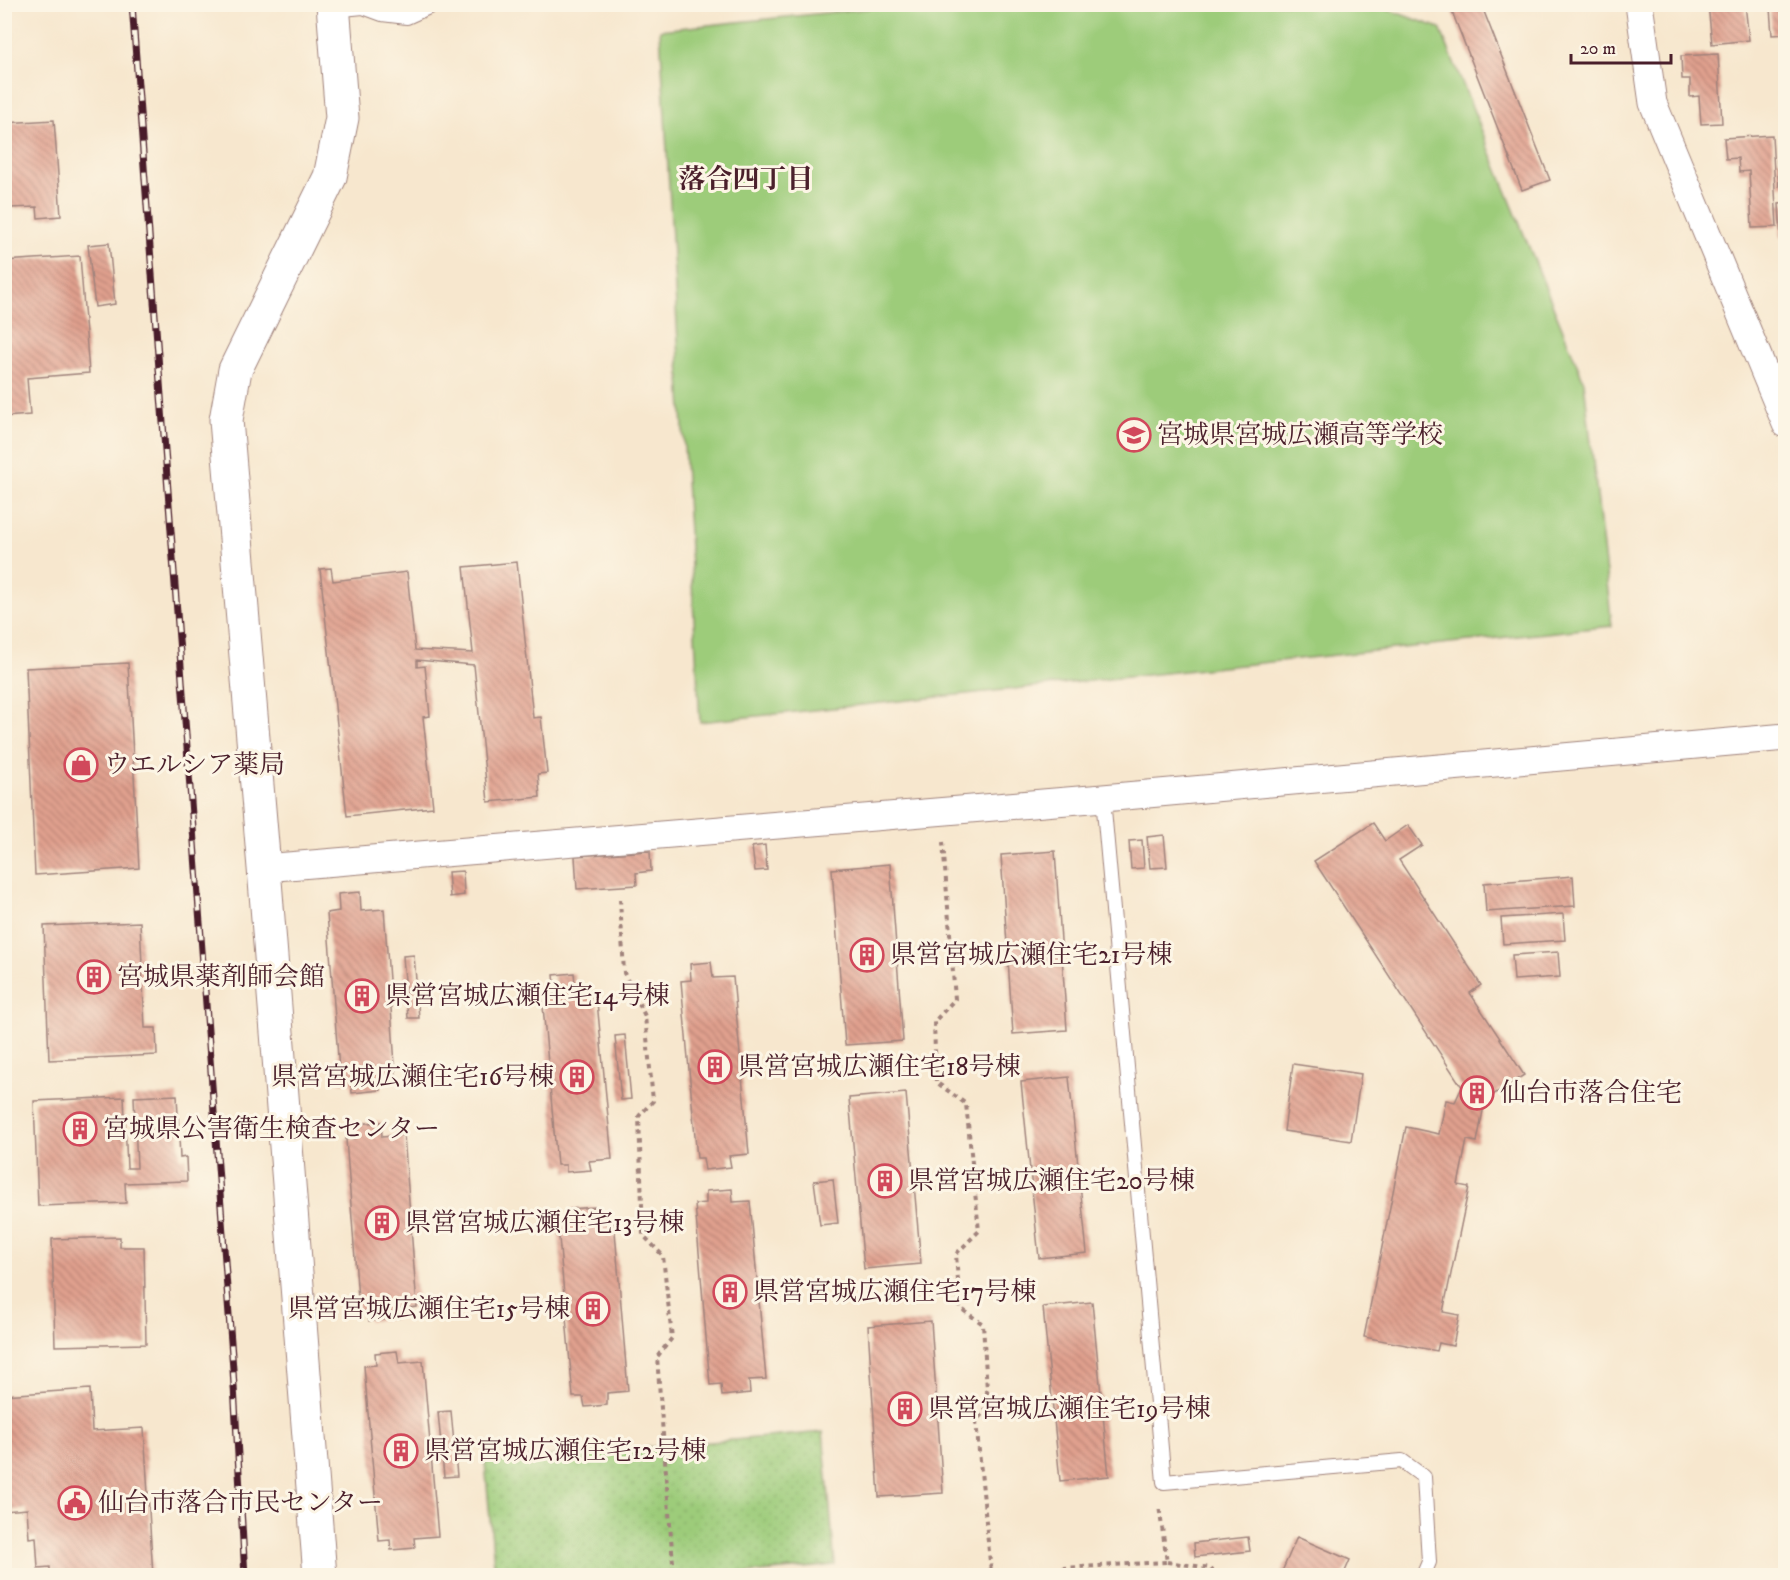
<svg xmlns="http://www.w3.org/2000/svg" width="1790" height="1580" font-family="'IM FELL DW Pica','Noto Serif JP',serif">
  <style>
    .green { fill: url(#green-dots); stroke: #747652; stroke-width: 1.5 }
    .pitch { fill: #9dcc7a; stroke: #747652; stroke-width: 1.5 }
    .building { fill: url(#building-back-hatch) }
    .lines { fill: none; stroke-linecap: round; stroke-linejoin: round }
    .service-casing { stroke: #a0837c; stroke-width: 16 }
    .minor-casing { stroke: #a0837c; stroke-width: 29 }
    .tertiary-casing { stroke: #a0837c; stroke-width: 35 }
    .path { stroke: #a0837c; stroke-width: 4; stroke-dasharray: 4.5 4.5; stroke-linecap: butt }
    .service { stroke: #fff; stroke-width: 14 }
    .minor { stroke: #fff; stroke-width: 27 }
    .tertiary { stroke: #fff; stroke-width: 33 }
    .rail-casing { stroke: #4a1f2b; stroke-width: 7 }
    .rail { stroke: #fcf5e5; stroke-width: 4.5; stroke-dasharray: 14; stroke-linecap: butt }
    .labels { text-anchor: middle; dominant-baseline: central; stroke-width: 6; stroke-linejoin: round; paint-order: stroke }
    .poi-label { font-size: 26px; fill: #4a1f2b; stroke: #fcf5e5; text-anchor: start }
    .neighbourhood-label { font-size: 27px; font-weight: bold; fill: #4a1f2b; stroke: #fcf5e5 }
  </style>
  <defs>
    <pattern id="green-dots" width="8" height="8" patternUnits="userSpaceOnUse" patternTransform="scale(1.5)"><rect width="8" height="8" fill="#9dcc7a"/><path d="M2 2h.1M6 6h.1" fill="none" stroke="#89af6a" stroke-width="1.8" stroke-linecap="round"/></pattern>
    <pattern id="building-back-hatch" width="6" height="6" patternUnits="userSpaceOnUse" patternTransform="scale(1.5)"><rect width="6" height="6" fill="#e0a08e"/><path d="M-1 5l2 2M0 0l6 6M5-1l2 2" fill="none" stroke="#b88274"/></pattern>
  </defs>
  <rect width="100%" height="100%" fill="#fcf5e5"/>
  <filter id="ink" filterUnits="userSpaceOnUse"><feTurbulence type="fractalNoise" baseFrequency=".0167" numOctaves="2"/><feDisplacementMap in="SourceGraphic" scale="12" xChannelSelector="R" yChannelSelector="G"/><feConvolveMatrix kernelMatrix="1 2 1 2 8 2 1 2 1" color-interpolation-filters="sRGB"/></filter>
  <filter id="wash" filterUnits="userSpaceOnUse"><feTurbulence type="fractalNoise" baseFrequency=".008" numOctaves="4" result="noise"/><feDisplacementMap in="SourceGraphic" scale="24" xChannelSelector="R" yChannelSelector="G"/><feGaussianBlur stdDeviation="1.35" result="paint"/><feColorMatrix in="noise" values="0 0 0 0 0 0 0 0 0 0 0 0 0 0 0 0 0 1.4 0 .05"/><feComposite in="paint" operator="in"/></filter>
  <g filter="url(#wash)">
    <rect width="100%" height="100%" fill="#f7e7ce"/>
    <path class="green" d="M 823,1432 L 835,1565 L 718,1576 L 495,1575 L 485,1462 Z"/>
    <path class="pitch" d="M 912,4 L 1372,4 L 1440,28 L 1584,382 L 1612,626 L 700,722 L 660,30 Z"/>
    <g id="blocks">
      <g class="building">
        <path d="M 1449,4 L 1481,4 L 1550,180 L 1522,190 Z"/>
        <path d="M 1708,4 L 1745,4 L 1749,40 L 1712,44 Z"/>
        <path d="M 1775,4 L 1786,4 L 1786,34 L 1772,35 L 1770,8 L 1775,7 Z"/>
        <path d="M 1718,54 L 1722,123 L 1701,124 L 1699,96 L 1690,97 L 1690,79 L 1682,79 L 1681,56 Z"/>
        <path d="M 54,120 L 61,216 L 38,218 L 37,207 L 8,208 L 4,123 Z"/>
        <path d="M 1772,135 L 1777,227 L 1752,228 L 1749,171 L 1739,172 L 1738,158 L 1726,159 L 1724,138 Z"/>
        <path d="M 1777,159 L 1786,159 L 1786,185 L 1779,186 Z"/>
        <path d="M 1786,203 L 1786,237 L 1781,237 L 1779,204 Z"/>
        <path d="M 109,243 L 115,304 L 95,307 L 88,245 Z"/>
        <path d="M 80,256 L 89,373 L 27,378 L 30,415 L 4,417 L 4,261 Z"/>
        <path d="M 517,562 L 533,718 L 541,717 L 547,773 L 538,774 L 540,797 L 488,802 L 474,665 L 417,660 L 417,667 L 425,666 L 430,716 L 423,717 L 433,807 L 347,816 L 320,569 L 331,568 L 333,581 L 407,572 L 415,650 L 473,653 L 464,567 Z"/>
        <path d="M 128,663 L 139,868 L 35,875 L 26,668 Z"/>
        <path d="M 1373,823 L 1385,841 L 1408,825 L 1422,845 L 1399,860 L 1481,985 L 1470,993 L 1524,1075 L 1485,1100 L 1477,1142 L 1467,1140 L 1458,1185 L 1469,1187 L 1443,1312 L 1459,1315 L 1453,1346 L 1439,1343 L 1437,1351 L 1364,1337 L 1406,1127 L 1439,1134 L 1446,1100 L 1455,1102 L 1462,1087 L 1314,861 Z"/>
        <path d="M 1164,835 L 1167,867 L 1150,868 L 1147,837 Z"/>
        <path d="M 1142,840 L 1144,868 L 1131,869 L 1129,841 Z"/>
        <path d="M 765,845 L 767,870 L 755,871 L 752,847 Z"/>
        <path d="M 650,851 L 651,871 L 636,873 L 637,885 L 577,889 L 575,856 Z"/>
        <path d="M 1055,851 L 1067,1030 L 1013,1034 L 1001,855 Z"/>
        <path d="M 890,864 L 903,1041 L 845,1045 L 832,869 Z"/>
        <path d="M 463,871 L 464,895 L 450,897 L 448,872 Z"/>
        <path d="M 1573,876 L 1575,906 L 1486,912 L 1484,883 Z"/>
        <path d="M 360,892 L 361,911 L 384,909 L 396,1079 L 380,1080 L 381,1090 L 352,1093 L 351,1082 L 340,1083 L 327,913 L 339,911 L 338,894 Z"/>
        <path d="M 1563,914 L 1565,940 L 1503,944 L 1501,918 Z"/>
        <path d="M 140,922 L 145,1028 L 156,1028 L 157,1055 L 49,1060 L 44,926 Z"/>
        <path d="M 1558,952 L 1560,977 L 1514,980 L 1512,955 Z"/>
        <path d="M 414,955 L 419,1018 L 408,1018 L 403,956 Z"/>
        <path d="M 711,962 L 713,978 L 733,977 L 749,1154 L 729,1156 L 731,1167 L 705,1170 L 703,1158 L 697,1158 L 681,981 L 691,980 L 690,964 Z"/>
        <path d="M 574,973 L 576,993 L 596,991 L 612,1159 L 589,1161 L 591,1170 L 566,1172 L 566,1165 L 557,1165 L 542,995 L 556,994 L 554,975 Z"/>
        <path d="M 625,1035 L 631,1099 L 621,1100 L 615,1036 Z"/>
        <path d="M 1293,1064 L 1361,1074 L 1351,1141 L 1284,1131 Z"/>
        <path d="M 1069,1077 L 1087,1253 L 1039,1258 L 1021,1082 Z"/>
        <path d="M 906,1093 L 921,1264 L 864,1269 L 849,1098 Z"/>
        <path d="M 177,1095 L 180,1158 L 186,1157 L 187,1181 L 125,1183 L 126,1203 L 38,1206 L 34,1101 L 124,1097 L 127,1168 L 137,1168 L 134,1097 Z"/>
        <path d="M 381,1122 L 382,1137 L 404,1135 L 417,1307 L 399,1309 L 400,1318 L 369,1321 L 368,1311 L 359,1312 L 346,1139 L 356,1138 L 355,1124 Z"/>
        <path d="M 833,1179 L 838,1223 L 820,1225 L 814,1181 Z"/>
        <path d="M 732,1189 L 733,1202 L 750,1201 L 766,1379 L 749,1380 L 750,1393 L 722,1396 L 721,1384 L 710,1385 L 695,1204 L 706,1203 L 706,1191 Z"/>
        <path d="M 595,1207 L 596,1221 L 614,1219 L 628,1391 L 607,1393 L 607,1405 L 585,1407 L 583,1397 L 573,1397 L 558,1226 L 572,1224 L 571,1209 Z"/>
        <path d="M 120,1237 L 120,1247 L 144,1247 L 146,1344 L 55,1346 L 52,1239 Z"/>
        <path d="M 1092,1302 L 1109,1476 L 1060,1481 L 1043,1307 Z"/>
        <path d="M 931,1321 L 943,1493 L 879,1497 L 868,1326 Z"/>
        <path d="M 397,1351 L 399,1363 L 423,1361 L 438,1536 L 414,1538 L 415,1548 L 391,1550 L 390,1540 L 379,1541 L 364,1366 L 376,1365 L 375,1353 Z"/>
        <path d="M 90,1389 L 92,1431 L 144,1428 L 153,1576 L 50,1576 L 50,1567 L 38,1568 L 36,1537 L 29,1538 L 27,1509 L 4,1511 L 4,1395 Z"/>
        <path d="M 451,1411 L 457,1476 L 444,1477 L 438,1412 Z"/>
        <path d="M 1248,1537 L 1250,1551 L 1195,1557 L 1194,1543 Z"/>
        <path d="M 1297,1537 L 1350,1560 L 1343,1576 L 1280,1576 Z"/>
      </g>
    </g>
  </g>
  <g filter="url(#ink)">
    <use href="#blocks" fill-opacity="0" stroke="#a0837c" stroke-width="1.5"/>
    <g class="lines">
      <g class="service-casing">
        <g id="service">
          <path d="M 333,10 L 363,7 L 382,14 L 407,17 L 429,7 L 431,4"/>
          <path d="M 1103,798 L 1164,1482 L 1402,1461 L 1424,1477 L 1429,1562 L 1423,1576"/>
        </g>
      </g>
      <g class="minor-casing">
        <g id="minor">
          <path d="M 1639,4 L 1653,103 L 1786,424"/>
          <path d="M 264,868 L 1103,798 L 1786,737"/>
        </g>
      </g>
      <g class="tertiary-casing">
        <path id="tertiary" d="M 320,1576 L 264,868 L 226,420 L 235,370 L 330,177 L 342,118 L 333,4"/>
      </g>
      <g class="path">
        <path d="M 943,842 L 955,999 L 934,1022 L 936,1082 L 966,1104 L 979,1231 L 956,1254 L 960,1308 L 983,1324 L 988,1407 L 976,1421 L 991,1572"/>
        <path d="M 620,899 L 624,973 L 645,1016 L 653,1101 L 639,1116 L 643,1235 L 663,1256 L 672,1338 L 657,1357 L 674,1576"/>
        <path d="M 1167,1562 L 1210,1568 L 1217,1576"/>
        <path d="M 964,1576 L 991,1572 L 1167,1562 L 1159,1506"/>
      </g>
      <use href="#service" class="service"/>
      <use href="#minor" class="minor"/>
      <use href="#tertiary" class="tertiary"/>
      <g class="rail-casing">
        <path id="rail" d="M 132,4 L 233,1369 L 245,1576"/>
      </g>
      <use href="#rail" class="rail"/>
    </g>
  </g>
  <defs>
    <g id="school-ring" transform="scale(1.725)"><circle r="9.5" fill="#fcf5e5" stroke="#d1495b" stroke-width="1.5"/><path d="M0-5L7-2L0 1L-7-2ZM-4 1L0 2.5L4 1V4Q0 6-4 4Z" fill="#d1495b"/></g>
    <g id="shop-ring" transform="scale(1.725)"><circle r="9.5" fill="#fcf5e5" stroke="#d1495b" stroke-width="1.5"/><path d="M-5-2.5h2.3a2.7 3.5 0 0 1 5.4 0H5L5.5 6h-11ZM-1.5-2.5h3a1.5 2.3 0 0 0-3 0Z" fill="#d1495b"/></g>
    <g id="building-ring" transform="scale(1.725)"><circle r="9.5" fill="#fcf5e5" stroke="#d1495b" stroke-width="1.5"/><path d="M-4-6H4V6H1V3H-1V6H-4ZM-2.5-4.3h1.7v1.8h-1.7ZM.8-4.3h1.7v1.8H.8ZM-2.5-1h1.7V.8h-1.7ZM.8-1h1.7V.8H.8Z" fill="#d1495b"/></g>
    <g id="civic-ring" transform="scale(1.725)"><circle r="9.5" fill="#fcf5e5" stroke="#d1495b" stroke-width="1.5"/><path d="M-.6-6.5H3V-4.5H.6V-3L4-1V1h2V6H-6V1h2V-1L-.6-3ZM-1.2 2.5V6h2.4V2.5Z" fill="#d1495b"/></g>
  </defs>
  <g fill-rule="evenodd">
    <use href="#school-ring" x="1134" y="435"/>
    <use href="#shop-ring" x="81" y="765"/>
    <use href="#building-ring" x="867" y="955"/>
    <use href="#building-ring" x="94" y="977"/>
    <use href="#building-ring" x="362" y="996"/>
    <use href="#building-ring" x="715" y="1067"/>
    <use href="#building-ring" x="577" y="1077"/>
    <use href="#building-ring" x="1477" y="1093"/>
    <use href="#building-ring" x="80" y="1129"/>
    <use href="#building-ring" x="885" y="1181"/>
    <use href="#building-ring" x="382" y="1223"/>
    <use href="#building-ring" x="730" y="1292"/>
    <use href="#building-ring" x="593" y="1309"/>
    <use href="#building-ring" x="905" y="1409"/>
    <use href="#building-ring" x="401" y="1451"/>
    <use href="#civic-ring" x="75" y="1503"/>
  </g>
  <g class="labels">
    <g class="poi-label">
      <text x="1157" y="435">宮城県宮城広瀬高等学校</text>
      <text x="104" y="765">ウエルシア薬局</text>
      <text x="890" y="955">県営宮城広瀬住宅21号棟</text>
      <text x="117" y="977">宮城県薬剤師会館</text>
      <text x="385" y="996">県営宮城広瀬住宅14号棟</text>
      <text x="738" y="1067">県営宮城広瀬住宅18号棟</text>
      <text x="554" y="1077" text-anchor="end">県営宮城広瀬住宅16号棟</text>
      <text x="1500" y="1093">仙台市落合住宅</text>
      <text x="103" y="1129">宮城県公害衛生検査センター</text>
      <text x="908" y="1181">県営宮城広瀬住宅20号棟</text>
      <text x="405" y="1223">県営宮城広瀬住宅13号棟</text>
      <text x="753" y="1292">県営宮城広瀬住宅17号棟</text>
      <text x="570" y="1309" text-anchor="end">県営宮城広瀬住宅15号棟</text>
      <text x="928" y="1409">県営宮城広瀬住宅19号棟</text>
      <text x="424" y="1451">県営宮城広瀬住宅12号棟</text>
      <text x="98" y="1503">仙台市落合市民センター</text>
    </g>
    <g class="neighbourhood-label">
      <text x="746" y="180">落合四丁目</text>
    </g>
  </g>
  <rect width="1790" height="1580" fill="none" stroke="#fcf5e5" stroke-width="24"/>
  <path d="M1571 54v9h100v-9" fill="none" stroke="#4a1f2b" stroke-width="3"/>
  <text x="1580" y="54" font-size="18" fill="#4a1f2b" stroke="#fcf5e5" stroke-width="4.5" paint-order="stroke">20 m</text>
</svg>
